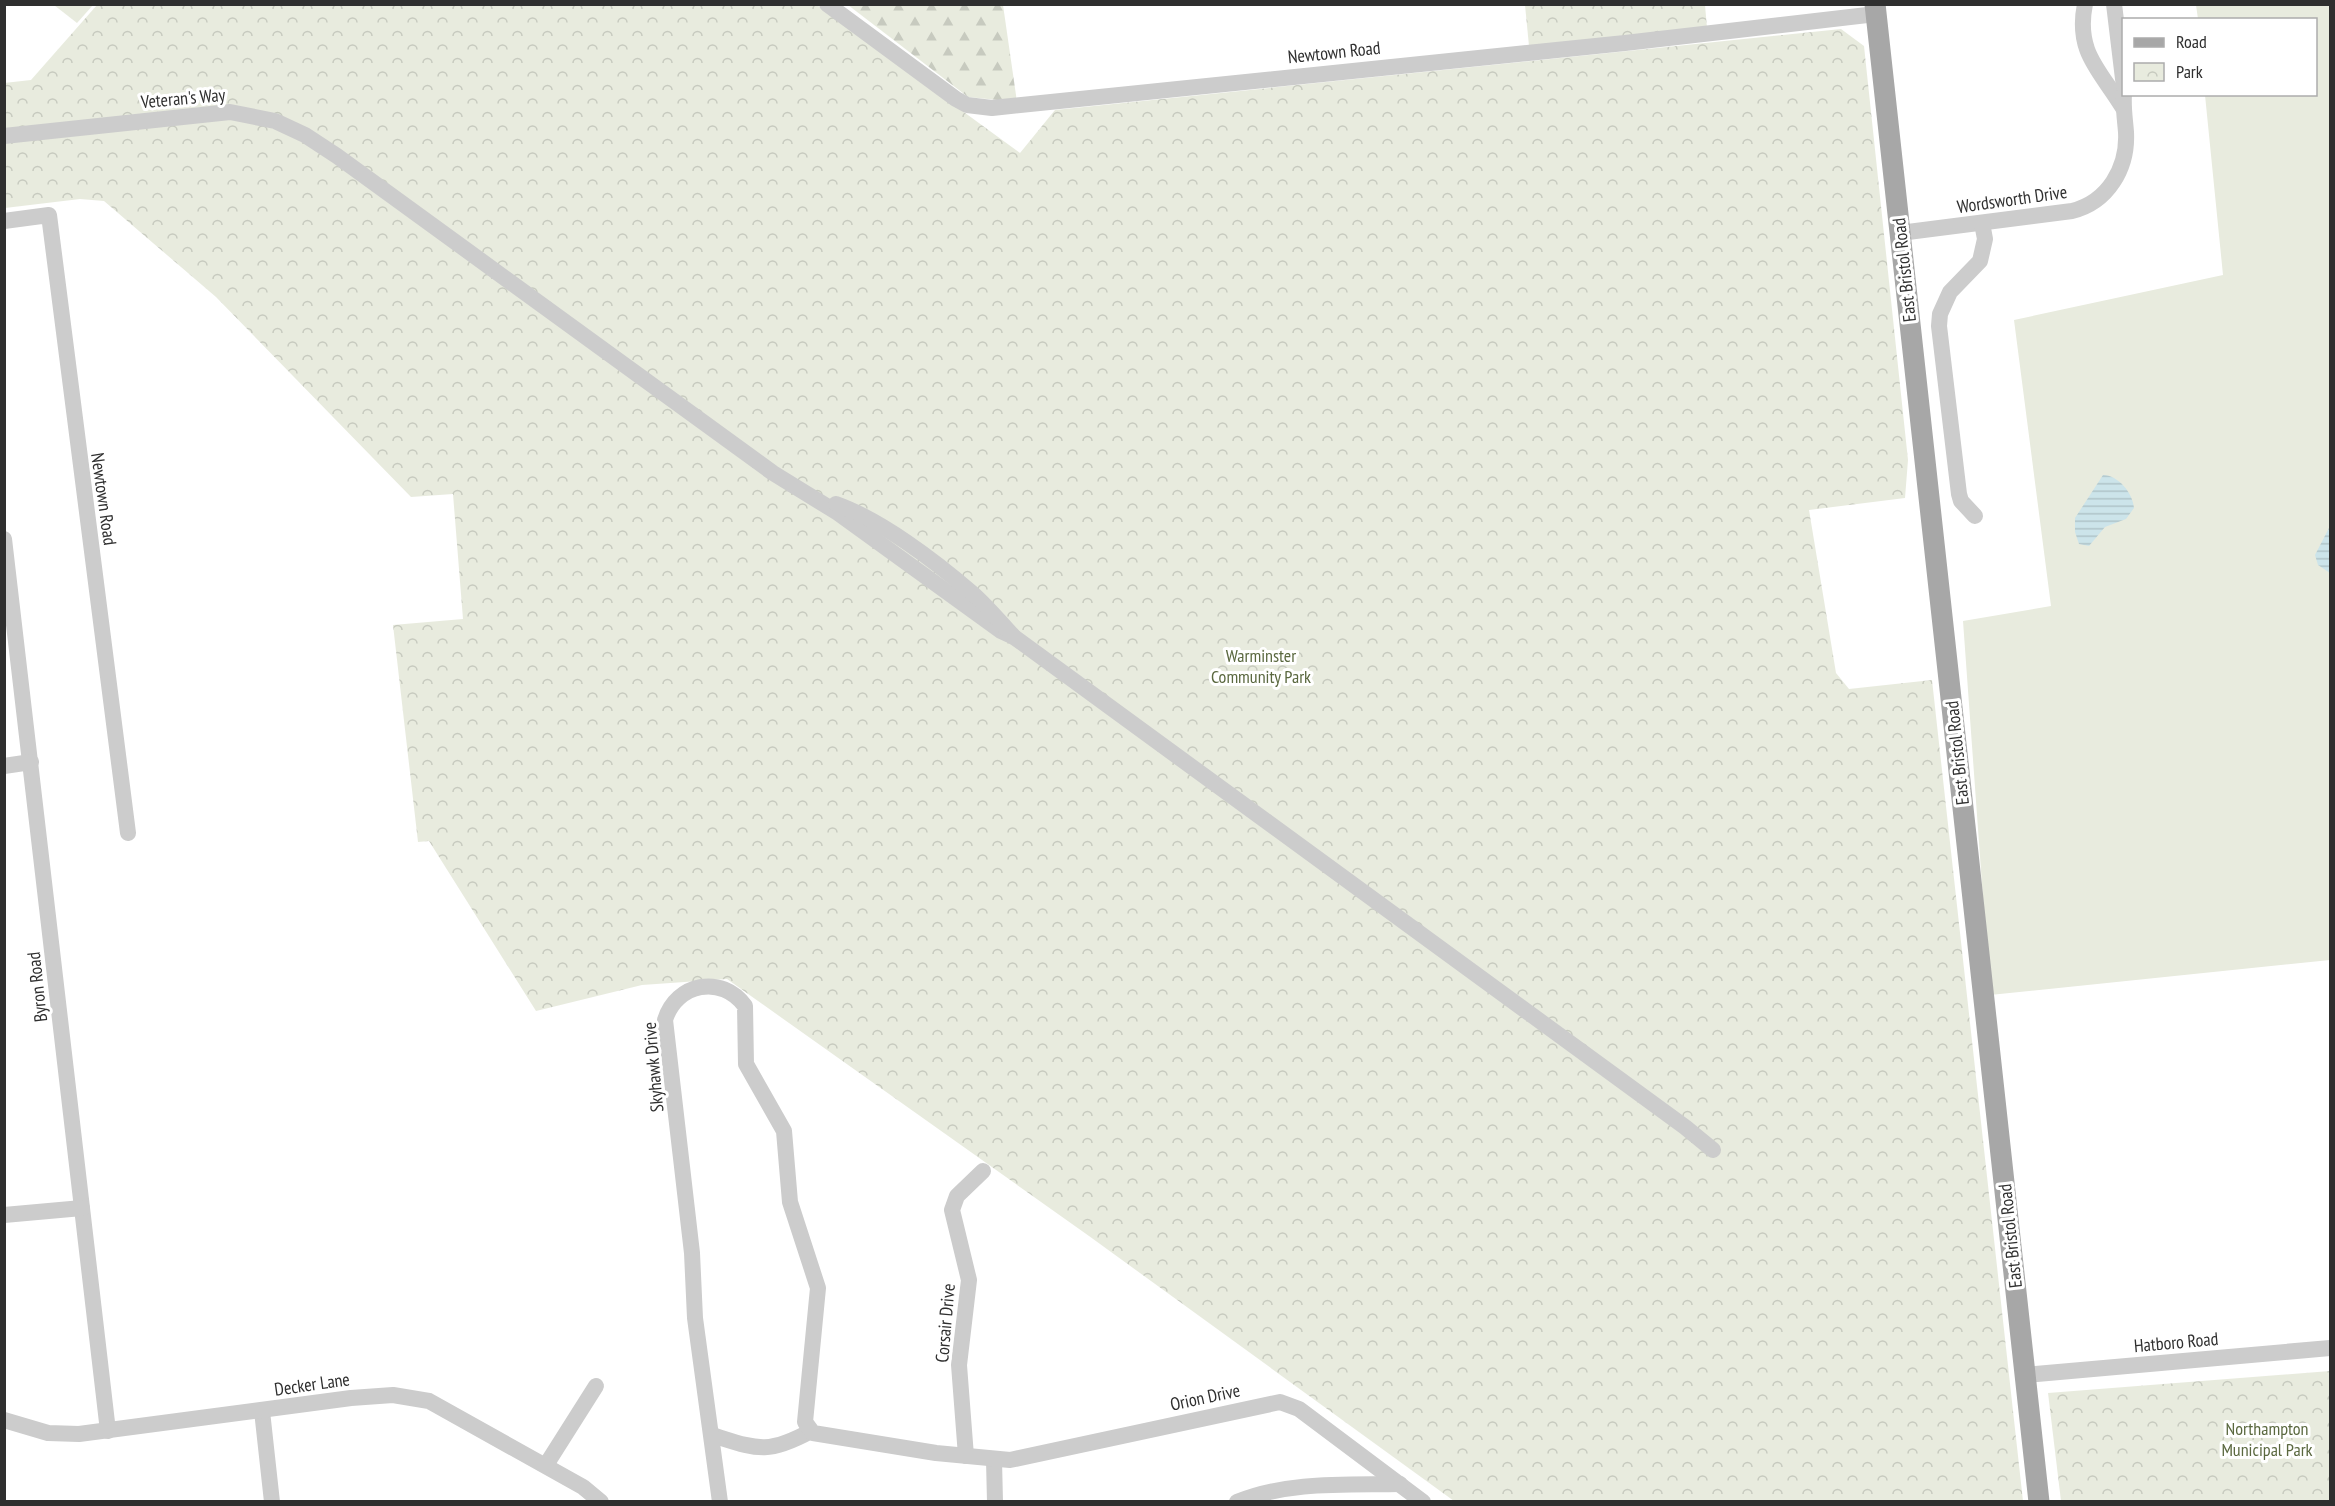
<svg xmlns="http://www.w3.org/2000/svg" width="2335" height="1506" font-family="'PT Sans Narrow',sans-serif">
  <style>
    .grass { fill: #e8ebde }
    .forest { fill: url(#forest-firs) }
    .park { fill: url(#park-crowns) }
    .water { fill: url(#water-rules) }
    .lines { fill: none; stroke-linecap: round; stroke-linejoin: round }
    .minor { stroke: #ccc; stroke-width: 16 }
    .major { stroke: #a7a7a7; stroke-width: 21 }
    .labels { text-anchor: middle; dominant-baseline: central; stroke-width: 6; stroke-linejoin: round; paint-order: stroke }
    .street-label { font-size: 18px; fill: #2f2f2f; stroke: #fff }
    .park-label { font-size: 18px; fill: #5a683f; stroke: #fff }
  </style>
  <defs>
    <pattern id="forest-firs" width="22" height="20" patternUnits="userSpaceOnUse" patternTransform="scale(1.5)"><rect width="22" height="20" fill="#e8ebde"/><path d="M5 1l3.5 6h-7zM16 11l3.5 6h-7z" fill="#c7cabf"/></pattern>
    <pattern id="park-crowns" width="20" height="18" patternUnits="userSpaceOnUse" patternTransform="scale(1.5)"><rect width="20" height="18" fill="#e8ebde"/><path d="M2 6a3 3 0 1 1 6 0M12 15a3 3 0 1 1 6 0" fill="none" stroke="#c7cabf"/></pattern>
    <pattern id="water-rules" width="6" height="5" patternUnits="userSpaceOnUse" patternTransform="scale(1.5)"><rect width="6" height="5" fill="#cce4ea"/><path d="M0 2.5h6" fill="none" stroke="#b0c4c9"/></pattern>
  </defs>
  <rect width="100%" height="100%" fill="#fff"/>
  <g class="grass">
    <path d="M 54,5 L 93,5 L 77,23 Z"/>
    <path d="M 2196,5 L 2330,5 L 2330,960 L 1990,995 L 1963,621 L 2051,606 L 2014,320 L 2223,275 L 2205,95 L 2316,94 L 2316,20 L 2198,19 Z"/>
  </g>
  <path class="forest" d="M 848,5 L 1003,5 L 1017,102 L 968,97 Z"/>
  <g class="park">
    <path d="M 97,5 L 817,5 L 1020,153 L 1055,110 L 1841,29 L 1864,46 L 1908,460 L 1905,498 L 1809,510 L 1836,673 L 1849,689 L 1932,680 L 2023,1501 L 1454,1501 L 1089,1236 L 727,979 L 642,985 L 536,1011 L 429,841 L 418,842 L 393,625 L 463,619 L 453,494 L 411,497 L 216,297 L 104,201 L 80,199 L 5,208 L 4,83 L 31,80 Z"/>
    <path d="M 1525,5 L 1705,5 L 1707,28 L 1529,46 Z"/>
    <path d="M 2330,1371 L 2330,1501 L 2061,1501 L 2048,1393 Z"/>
  </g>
  <g class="water">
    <path d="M 2103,475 C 2118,475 2133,493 2134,508 L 2126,519 L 2105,527 L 2089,546 L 2079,544 L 2075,532 L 2075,518 Z"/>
    <path d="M 2330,526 L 2330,573 L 2318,565 L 2315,555 Z"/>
  </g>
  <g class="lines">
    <g class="minor">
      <path d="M 827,4 L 956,99 L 967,105 L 992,108 L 1625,43 L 1876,14"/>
      <path d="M 2085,4 C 2075,53 2101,71 2123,108"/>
      <path d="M 2114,4 L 2124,87"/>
      <path d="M 4,136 L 230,112 L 275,121 L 305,135 L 337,156 L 773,473 L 838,513 L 1001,631 L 1014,637"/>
      <path d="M 4,221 L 49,215 L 128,833"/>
      <path d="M 1900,233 L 2072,211 C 2108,202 2128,168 2126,132 C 2125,119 2123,108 2124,94"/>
      <path d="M 836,504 C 881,520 935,561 972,593 C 987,606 1000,622 1014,637 L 1685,1127 L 1713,1150"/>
      <path d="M 1975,516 L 1961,501 L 1959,494 L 1939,326 L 1940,314 L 1950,292 L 1980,261 L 1985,239 L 1982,223"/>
      <path d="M 4,539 L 108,1431"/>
      <path d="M 4,766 L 31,762"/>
      <path d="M 4,1215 L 82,1208"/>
      <path d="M 2025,1375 L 2330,1348"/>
      <path d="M 262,1411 L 272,1502"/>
      <path d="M 4,1420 L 48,1433 L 79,1434 L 351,1398 L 393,1395 L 429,1401 L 583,1487 L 601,1502"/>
      <path d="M 712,1435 C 757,1449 767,1455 811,1431"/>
      <path d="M 966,1456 L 959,1365 L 969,1280 L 952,1210 L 957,1196 L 983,1171"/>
      <path d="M 994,1460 L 995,1502"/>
      <path d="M 546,1465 L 596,1386"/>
      <path d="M 720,1502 L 695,1318 L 692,1253 L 665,1020 C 676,983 722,974 745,1006 L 746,1064 L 784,1131 L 790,1202 L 818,1288 L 805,1422 L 813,1433 L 936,1453 L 1010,1460 L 1280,1402 L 1299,1409 L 1423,1502"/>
      <path d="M 1237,1502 C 1289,1481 1345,1485 1400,1484"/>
    </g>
    <path class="major" d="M 1875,4 L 2039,1502"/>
  </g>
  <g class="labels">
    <g class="street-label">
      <text transform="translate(1334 52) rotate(-6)">Newtown Road</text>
      <text transform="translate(183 98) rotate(-5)">Veteran's Way</text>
      <text transform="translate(2012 199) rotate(-8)">Wordsworth Drive</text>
      <text transform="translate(1904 270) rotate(-96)">East Bristol Road</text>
      <text transform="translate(104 499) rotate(82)">Newtown Road</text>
      <text transform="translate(1957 753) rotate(-96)">East Bristol Road</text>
      <text transform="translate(37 987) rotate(-96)">Byron Road</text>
      <text transform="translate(653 1067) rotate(-95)">Skyhawk Drive</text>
      <text transform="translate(2010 1236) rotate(-96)">East Bristol Road</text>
      <text transform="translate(945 1323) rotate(-85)">Corsair Drive</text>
      <text transform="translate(2176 1342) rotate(-5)">Hatboro Road</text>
      <text transform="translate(312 1384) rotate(-8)">Decker Lane</text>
      <text transform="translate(1205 1397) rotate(-12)">Orion Drive</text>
    </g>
    <g class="park-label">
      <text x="1261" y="655">Warminster<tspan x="1261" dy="21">Community Park</tspan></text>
      <text x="2267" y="1428">Northampton<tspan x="2267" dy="21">Municipal Park</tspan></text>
    </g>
  </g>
  <rect width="2335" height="1506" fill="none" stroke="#2f2f2f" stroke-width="12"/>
  <rect x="2122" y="18" width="195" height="78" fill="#ffffff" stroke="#acacac" stroke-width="1.5"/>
  <rect x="2134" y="38" width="30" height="9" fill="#a7a7a7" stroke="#acacac" stroke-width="1.5"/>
  <text x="2176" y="48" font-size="18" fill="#2f2f2f">Road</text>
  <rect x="2134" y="63" width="30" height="18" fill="url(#park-crowns)" stroke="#acacac" stroke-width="1.5"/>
  <text x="2176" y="78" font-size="18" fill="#2f2f2f">Park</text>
</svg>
